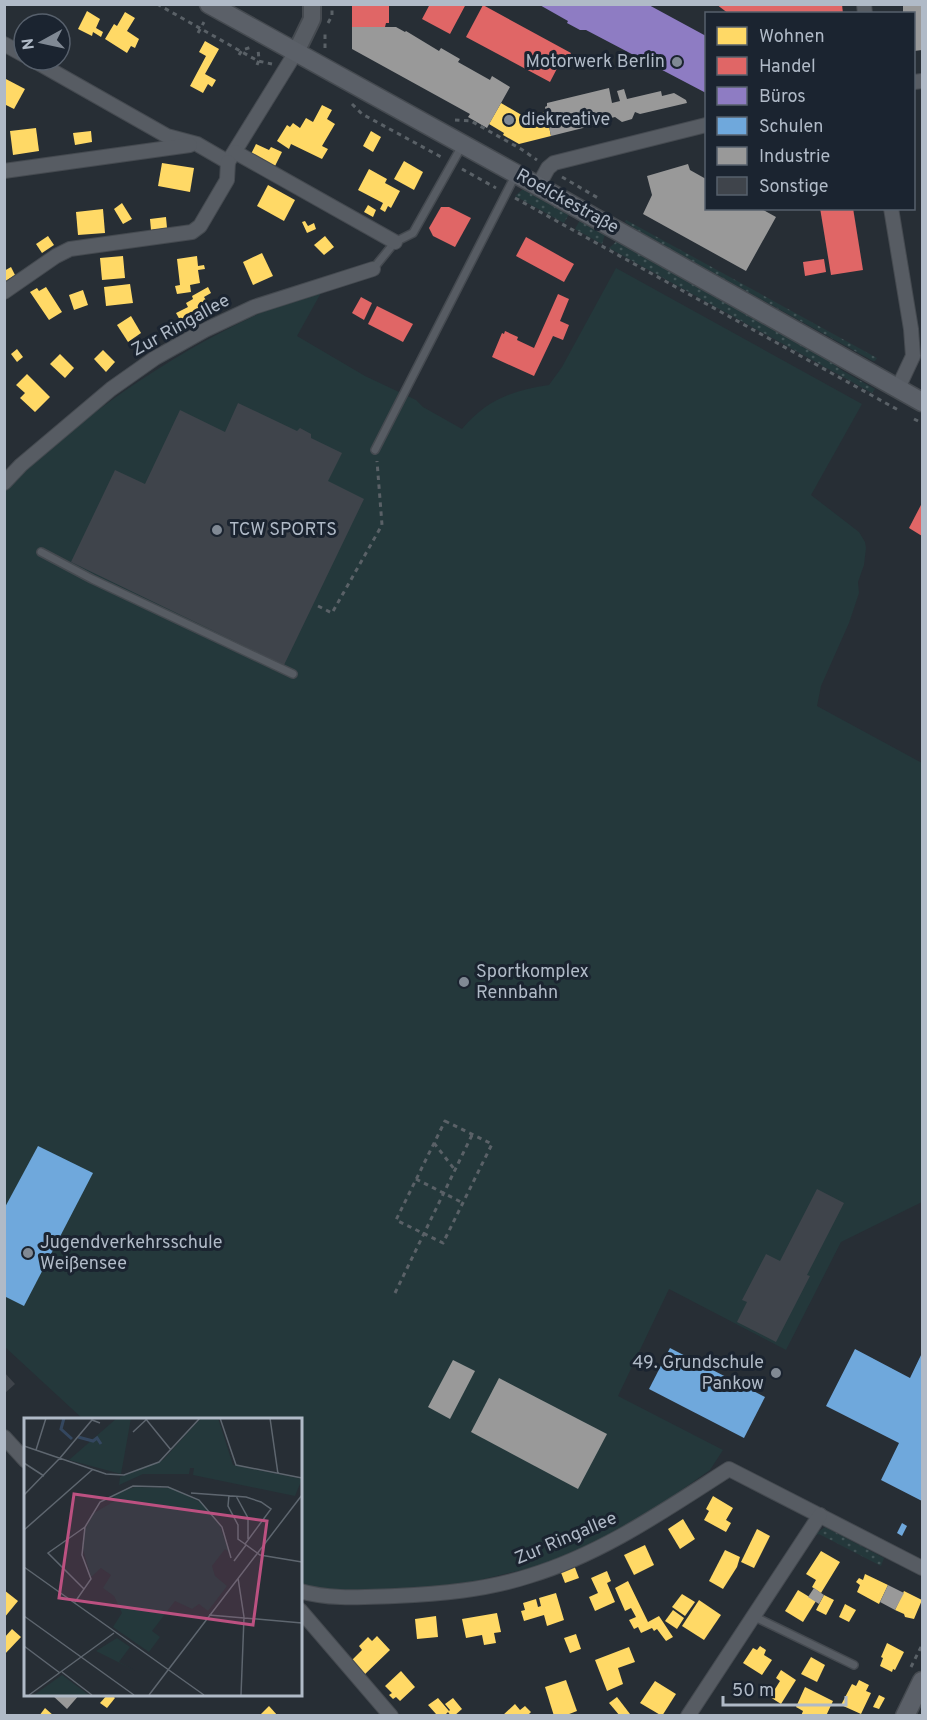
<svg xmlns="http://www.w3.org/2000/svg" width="927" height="1720" font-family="Overpass,sans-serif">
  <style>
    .green { fill: url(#green-dots) }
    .pitch { fill: #24383b }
    .homes { fill: #ffd966 }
    .shops { fill: #e06666 }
    .offices { fill: #8e7cc3 }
    .schools { fill: #6fa8dc }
    .industry { fill: #999 }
    .building { fill: #3f444b }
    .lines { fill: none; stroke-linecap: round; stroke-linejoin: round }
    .service-casing { stroke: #454a50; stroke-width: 10 }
    .minor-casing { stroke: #454a50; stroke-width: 16 }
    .tertiary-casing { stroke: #454a50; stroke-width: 20 }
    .secondary-casing { stroke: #454a50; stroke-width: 21 }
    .path { stroke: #5a6167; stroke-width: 3; stroke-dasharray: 4.5 4.5; stroke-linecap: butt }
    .service { stroke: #575c63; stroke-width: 7 }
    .minor { stroke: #575c63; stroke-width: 14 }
    .tertiary { stroke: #575c63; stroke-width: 16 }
    .secondary { stroke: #5b6068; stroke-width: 18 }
    .poi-dot { fill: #808994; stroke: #1b2430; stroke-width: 2 }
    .labels { text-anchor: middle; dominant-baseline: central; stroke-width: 6; stroke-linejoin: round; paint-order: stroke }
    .poi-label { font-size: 18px; fill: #b0bac7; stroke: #1b2430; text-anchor: start }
    .street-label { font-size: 18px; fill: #b0bac7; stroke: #1b2430 }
    .inset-river { fill: none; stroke: #34475f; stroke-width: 3 }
    .inset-road { fill: none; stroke: #5e666f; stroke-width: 1.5 }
    .view { fill: #bc5181; fill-opacity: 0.15; stroke: #bc5181; stroke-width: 3 }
    .inset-edge { fill: none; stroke: #b0bac7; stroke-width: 3 }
  </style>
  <defs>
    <pattern id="green-dots" width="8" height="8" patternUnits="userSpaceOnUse" patternTransform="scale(1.5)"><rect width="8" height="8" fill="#24383b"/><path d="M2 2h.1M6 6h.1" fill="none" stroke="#415356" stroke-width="1.8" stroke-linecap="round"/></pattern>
  </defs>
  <rect width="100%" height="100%" fill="#272e35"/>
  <g class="green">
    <path d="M 523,189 L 569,214 L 564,223 L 515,196 Z"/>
    <path d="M 580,220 L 605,234 L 602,244 L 575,229 Z"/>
    <path d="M 626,220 L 877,358 L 875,361 L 873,361 L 643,234 L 625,222 Z"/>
    <path d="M 617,241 L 820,354 L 843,371 L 875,389 L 872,393 L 609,248 Z"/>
    <path d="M 825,1527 L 884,1558 L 881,1566 L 819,1534 L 813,1536 Z"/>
  </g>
  <path class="pitch" d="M 616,268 L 862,404 L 811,495 L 859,532 L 865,542 L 866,548 L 864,565 L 858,582 L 859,593 L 849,623 L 821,686 L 817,706 L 922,763 L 922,1202 L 841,1242 L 786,1350 L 669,1289 L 618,1396 L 723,1450 L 710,1470 L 649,1513 L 599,1541 L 539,1566 L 446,1588 L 395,1593 L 315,1589 L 300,1585 L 300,1420 L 84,1420 L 5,1347 L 5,491 C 78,418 164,358 258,314 C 278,305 301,298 322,291 L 297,336 L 365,376 L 416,400 L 423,407 L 462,429 C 486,400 513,390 549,385 L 562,367 Z"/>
  <g class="homes">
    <path d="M 87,11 L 100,19 L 96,28 L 103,32 L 101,37 L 93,32 L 92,36 L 78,29 Z"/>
    <path d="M 125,12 L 135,18 L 127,31 L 139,39 L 135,48 L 131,46 L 127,53 L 105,39 L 114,24 L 117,26 Z"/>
    <path d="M 205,41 L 219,49 L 205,74 L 216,80 L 212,87 L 208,84 L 203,93 L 190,86 L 206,56 L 199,52 Z"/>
    <path d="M 4,78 L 25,89 L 14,109 L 4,104 Z"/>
    <path d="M 501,103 L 525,117 L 546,112 L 551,136 L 519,144 L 503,135 L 504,133 L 489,124 Z"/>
    <path d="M 322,105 L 332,110 L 327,119 L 335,124 L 322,146 L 328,149 L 322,159 L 291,144 L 289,149 L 277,141 L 287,125 L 290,127 L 293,123 L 300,128 L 306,118 L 313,122 Z"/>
    <path d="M 36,128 L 39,151 L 13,155 L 10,131 Z"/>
    <path d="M 91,131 L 92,142 L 75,145 L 73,133 Z"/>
    <path d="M 371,131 L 381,137 L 373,152 L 363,146 Z"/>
    <path d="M 256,144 L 269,150 L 271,147 L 282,152 L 275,166 L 251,154 Z"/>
    <path d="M 404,161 L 423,172 L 414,190 L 394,179 Z"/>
    <path d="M 162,163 L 194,168 L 190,192 L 158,186 Z"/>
    <path d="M 369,169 L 387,179 L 385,183 L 400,191 L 391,208 L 388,206 L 385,212 L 380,209 L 383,203 L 358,190 Z"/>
    <path d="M 268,185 L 295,200 L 284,221 L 257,206 Z"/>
    <path d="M 122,203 L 132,219 L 123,224 L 114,209 Z"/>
    <path d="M 368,205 L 376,210 L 373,217 L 364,212 Z"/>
    <path d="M 103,209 L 105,233 L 78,235 L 76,212 Z"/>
    <path d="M 166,217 L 167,228 L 151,230 L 150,219 Z"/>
    <path d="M 305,221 L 308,226 L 314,223 L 316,229 L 307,233 L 302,222 Z"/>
    <path d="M 48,236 L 54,245 L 42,253 L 36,244 Z"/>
    <path d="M 325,236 L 334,247 L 324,255 L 314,245 Z"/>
    <path d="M 262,253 L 273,276 L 253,285 L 243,262 Z"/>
    <path d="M 123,256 L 125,278 L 102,280 L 100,258 Z"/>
    <path d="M 197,256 L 198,266 L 204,265 L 205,269 L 198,270 L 200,283 L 190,285 L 191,292 L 177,294 L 175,286 L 180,285 L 177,259 Z"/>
    <path d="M 11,267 L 15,275 L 4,282 L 4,271 Z"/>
    <path d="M 130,284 L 133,303 L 106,306 L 104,287 Z"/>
    <path d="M 46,287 L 62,312 L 49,320 L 30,292 L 37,288 L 39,291 Z"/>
    <path d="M 208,287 L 211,293 L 204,297 L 209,305 L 193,314 L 197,321 L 185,329 L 176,313 L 188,307 L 186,303 L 193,299 L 192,296 Z"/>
    <path d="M 83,290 L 88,305 L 74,310 L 69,295 Z"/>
    <path d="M 131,316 L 141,333 L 128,342 L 117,325 Z"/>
    <path d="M 17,349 L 23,357 L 17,362 L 11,354 Z"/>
    <path d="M 103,350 L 115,362 L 106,372 L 94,359 Z"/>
    <path d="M 60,354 L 74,368 L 65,378 L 50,364 Z"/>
    <path d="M 27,374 L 50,397 L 35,412 L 20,398 L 25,393 L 16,385 Z"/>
    <path d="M 713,1496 L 733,1508 L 726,1520 L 731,1523 L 726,1532 L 704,1520 L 709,1511 L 706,1509 Z"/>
    <path d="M 683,1519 L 695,1539 L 680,1549 L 668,1529 Z"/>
    <path d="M 757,1529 L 770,1536 L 754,1568 L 741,1562 Z"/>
    <path d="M 645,1545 L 654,1565 L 634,1575 L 624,1555 Z"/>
    <path d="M 725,1550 L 740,1557 L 737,1567 L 723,1589 L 709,1581 Z"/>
    <path d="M 821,1551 L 840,1562 L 821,1593 L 812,1587 L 816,1580 L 806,1574 Z"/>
    <path d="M 574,1565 L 579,1578 L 565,1583 L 560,1570 Z"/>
    <path d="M 607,1571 L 611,1581 L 607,1583 L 615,1602 L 595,1611 L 589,1597 L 598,1593 L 591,1578 Z"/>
    <path d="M 865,1574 L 888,1585 L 879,1604 L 857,1592 L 860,1585 L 856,1582 L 859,1578 L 863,1580 Z"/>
    <path d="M 628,1581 L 648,1622 L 659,1616 L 673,1637 L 666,1641 L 657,1629 L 654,1631 L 652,1628 L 641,1633 L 638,1627 L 634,1629 L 629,1620 L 636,1617 L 631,1608 L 625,1611 L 615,1588 Z"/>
    <path d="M 4,1590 L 18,1601 L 4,1618 Z"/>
    <path d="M 798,1590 L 816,1601 L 803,1622 L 785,1611 Z"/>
    <path d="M 904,1591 L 922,1600 L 914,1619 L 905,1617 L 904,1614 L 895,1610 Z"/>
    <path d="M 556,1593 L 564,1620 L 547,1626 L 544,1615 L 524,1621 L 521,1611 L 525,1610 L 523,1603 L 536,1599 L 538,1607 L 541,1606 L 539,1598 Z"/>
    <path d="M 682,1594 L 695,1602 L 685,1616 L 672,1607 Z"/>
    <path d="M 824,1595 L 834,1600 L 826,1615 L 816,1610 Z"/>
    <path d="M 699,1600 L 721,1615 L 704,1640 L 682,1626 Z"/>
    <path d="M 845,1604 L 856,1610 L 849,1622 L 839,1617 Z"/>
    <path d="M 673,1610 L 684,1618 L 677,1629 L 665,1621 Z"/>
    <path d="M 497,1613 L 501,1632 L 494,1633 L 496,1643 L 484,1645 L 482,1635 L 466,1638 L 462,1619 Z"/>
    <path d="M 436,1616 L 438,1637 L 417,1639 L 415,1619 Z"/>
    <path d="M 12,1629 L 21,1637 L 4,1655 L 4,1638 Z"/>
    <path d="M 576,1634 L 581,1649 L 570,1653 L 564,1638 Z"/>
    <path d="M 377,1636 L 390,1650 L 363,1676 L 350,1662 L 362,1650 L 359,1646 L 368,1637 L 372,1641 Z"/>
    <path d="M 887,1643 L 904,1652 L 895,1670 L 893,1669 L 892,1672 L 880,1666 L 883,1658 L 881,1657 Z"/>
    <path d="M 760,1646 L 766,1650 L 764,1655 L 772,1660 L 762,1675 L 743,1663 L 753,1648 L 757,1650 Z"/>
    <path d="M 629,1647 L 635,1662 L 618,1668 L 623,1684 L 607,1691 L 595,1660 Z"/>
    <path d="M 811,1657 L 825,1665 L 817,1682 L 801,1674 Z"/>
    <path d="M 781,1670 L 796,1680 L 781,1704 L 770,1697 L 780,1681 L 776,1678 Z"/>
    <path d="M 401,1671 L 415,1687 L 400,1701 L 396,1697 L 393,1699 L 389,1695 L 392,1693 L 385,1686 Z"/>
    <path d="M 566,1680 L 577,1711 L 564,1716 L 554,1716 L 545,1687 Z"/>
    <path d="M 859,1680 L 869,1685 L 866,1691 L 871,1693 L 861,1714 L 841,1705 L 852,1684 L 856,1686 Z"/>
    <path d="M 655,1681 L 676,1694 L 662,1716 L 640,1703 Z"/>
    <path d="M 805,1687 L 833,1701 L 826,1716 L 801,1716 L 803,1711 L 796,1707 Z"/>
    <path d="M 108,1694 L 111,1694 L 115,1698 L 107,1708 L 100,1703 Z"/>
    <path d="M 879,1695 L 885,1698 L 879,1709 L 873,1707 Z"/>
    <path d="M 617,1697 L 630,1714 L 628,1716 L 620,1716 L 609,1703 Z"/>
    <path d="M 438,1698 L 449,1711 L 450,1710 L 445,1704 L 453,1698 L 462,1709 L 454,1716 L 451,1716 L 448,1712 L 444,1716 L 436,1714 L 428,1705 Z"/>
    <path d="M 515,1704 L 520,1710 L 525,1706 L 531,1712 L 527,1716 L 502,1716 Z"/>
    <path d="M 269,1706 L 278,1716 L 259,1716 Z"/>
    <path d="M 45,1708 L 54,1716 L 39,1716 Z"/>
  </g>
  <g class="shops">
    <path d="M 352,4 L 389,4 L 389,23 L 386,23 L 385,27 L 352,27 Z"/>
    <path d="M 430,4 L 466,4 L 450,34 L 422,19 Z"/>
    <path d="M 716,4 L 842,4 L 843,14 L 729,14 Z"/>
    <path d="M 483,5 L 571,53 L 567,60 L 563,57 L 550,82 L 466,37 Z"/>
    <path d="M 441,207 L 449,207 L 471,218 L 455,247 L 433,236 L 429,228 Z"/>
    <path d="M 820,208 L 853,208 L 863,270 L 831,275 Z"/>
    <path d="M 526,237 L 574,264 L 564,282 L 516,256 Z"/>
    <path d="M 824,259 L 826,272 L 805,276 L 803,262 Z"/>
    <path d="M 558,294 L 569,299 L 560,321 L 569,325 L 563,340 L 553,336 L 534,376 L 492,357 L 502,333 L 504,334 L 505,331 L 518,337 L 517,340 L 534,348 Z"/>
    <path d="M 361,297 L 372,303 L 364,320 L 352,313 Z"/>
    <path d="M 377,306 L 413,324 L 403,342 L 368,324 Z"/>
    <path d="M 922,503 L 922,536 L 909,528 Z"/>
  </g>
  <path class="offices" d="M 538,4 L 647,4 L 706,36 L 706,93 L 586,30 L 580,30 L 567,23 L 568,21 Z"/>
  <g class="schools">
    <path d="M 38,1146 L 93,1173 L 24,1306 L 4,1296 L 4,1209 Z"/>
    <path d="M 670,1348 L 765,1397 L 744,1438 L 649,1389 Z"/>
    <path d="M 855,1349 L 910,1378 L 922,1353 L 922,1501 L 881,1480 L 899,1443 L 826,1406 Z"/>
    <path d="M 902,1523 L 907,1526 L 902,1536 L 897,1533 Z"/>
  </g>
  <g class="industry">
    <path d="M 903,4 L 922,4 L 922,50 L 914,51 L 914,14 L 903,14 Z"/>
    <path d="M 352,27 L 396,27 L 405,32 L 406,31 L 439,51 L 441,48 L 460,59 L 458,62 L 490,80 L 492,76 L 510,87 L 487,128 L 468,117 L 470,114 L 352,49 Z"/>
    <path d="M 609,88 L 612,103 L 620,101 L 617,91 L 624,89 L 627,99 L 661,91 L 662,96 L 674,93 L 686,100 L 687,103 L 640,114 L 635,112 L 632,119 L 622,122 L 615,117 L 599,121 L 599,124 L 551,136 L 545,107 L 547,106 L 547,103 Z"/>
    <path d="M 688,164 L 690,170 L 706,179 L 706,208 L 760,208 L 776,217 L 746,271 L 643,214 L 652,195 L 647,176 Z"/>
    <path d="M 453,1360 L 475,1371 L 450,1419 L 428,1407 Z"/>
    <path d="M 499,1378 L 607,1434 L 578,1489 L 471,1432 Z"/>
    <path d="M 888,1585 L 904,1593 L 895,1610 L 880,1602 Z"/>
    <path d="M 814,1588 L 824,1595 L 819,1604 L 808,1597 Z"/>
    <path d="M 51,1694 L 80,1694 L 67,1709 Z"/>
  </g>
  <g class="building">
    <path d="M 238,403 L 297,431 L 300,428 L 311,434 L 311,438 L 342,453 L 328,481 L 364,499 L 284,665 L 71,562 L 115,470 L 145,484 L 180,410 L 225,432 Z"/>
    <path d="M 817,1189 L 844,1203 L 807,1275 L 810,1276 L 776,1342 L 737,1322 L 747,1302 L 742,1300 L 766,1254 L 780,1261 Z"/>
    <path d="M 4,1372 L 15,1384 L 4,1394 Z"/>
  </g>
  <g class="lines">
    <g class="service-casing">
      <g id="service">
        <path d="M 373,269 L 395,242 L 413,233 L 463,144"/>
        <path d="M 375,450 L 516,174"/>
        <path d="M 41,552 L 92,579 L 293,674"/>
        <path d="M 753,1616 L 854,1665"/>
      </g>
    </g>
    <g class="minor-casing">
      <g id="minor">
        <path d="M 864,4 L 865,14"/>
        <path d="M 4,44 L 24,55"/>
        <path d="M 33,60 L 167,136 L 197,144 L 228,162 L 296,52"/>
        <path d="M 914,82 L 922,81"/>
        <path d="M 235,152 L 395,242"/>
        <path d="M 4,171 L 190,145"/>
        <path d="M 538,186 L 548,168 L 554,163 L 706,125"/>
        <path d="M 891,208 L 911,329 L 913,356 L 898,388"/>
        <path d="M 4,292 L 56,256 L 70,249 L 192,232 L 200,226 L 227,180 L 228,162"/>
        <path d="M 4,483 L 21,465 L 111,389 L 155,358 L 205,330 L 254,307 L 373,269"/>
        <path d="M 4,1437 L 26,1461"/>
        <path d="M 300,1591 C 330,1600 364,1597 395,1596 C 440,1594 486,1590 529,1576 C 602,1554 665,1510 729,1469 L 922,1568"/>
        <path d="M 300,1610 L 391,1716"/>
        <path d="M 688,1716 L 820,1515"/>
      </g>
    </g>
    <g class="tertiary-casing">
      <path id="tertiary" d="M 296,52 L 312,19 L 312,4"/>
    </g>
    <g class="secondary-casing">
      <g id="secondary">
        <path d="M 209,4 L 538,186 L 922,402"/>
        <path d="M 905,1716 L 922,1681"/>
      </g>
    </g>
    <g class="path">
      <path d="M 157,4 L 258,61 L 272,64"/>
      <path d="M 328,23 L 332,16 L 332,4"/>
      <path d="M 198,33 L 204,22"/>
      <path d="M 325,48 L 325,32"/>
      <path d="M 239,55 L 242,50 L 252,47"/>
      <path d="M 257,65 L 259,60 L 258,49"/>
      <path d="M 352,104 L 362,114 L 443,158"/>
      <path d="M 455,120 L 471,121 L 521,149 L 537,160"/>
      <path d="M 462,169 L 496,188"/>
      <path d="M 562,177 L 598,198"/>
      <path d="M 515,198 L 900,411"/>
      <path d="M 914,419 L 922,423"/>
      <path d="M 318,606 L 332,613 L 382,525 L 377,461"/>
      <path d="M 445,1121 L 492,1144 L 443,1243 L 396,1220 Z"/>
      <path d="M 434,1143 L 455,1170"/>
      <path d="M 416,1179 L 463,1203"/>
      <path d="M 395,1293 L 472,1135"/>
      <path d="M 911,1667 L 922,1645"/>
    </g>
    <use href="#service" class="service"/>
    <use href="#minor" class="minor"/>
    <use href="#tertiary" class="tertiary"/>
    <use href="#secondary" class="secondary"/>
  </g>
  <g class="poi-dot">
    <circle cx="677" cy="62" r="6"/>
    <circle cx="509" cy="120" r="6"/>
    <circle cx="217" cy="530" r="6"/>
    <circle cx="464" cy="982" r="6"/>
    <circle cx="28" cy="1253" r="6"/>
    <circle cx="776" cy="1373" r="6"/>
  </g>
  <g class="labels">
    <g class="poi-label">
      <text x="665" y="62" text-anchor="end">Motorwerk Berlin</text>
      <text x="521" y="120">diekreative</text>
      <text x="229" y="530">TCW SPORTS</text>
      <text x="476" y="972">Sportkomplex<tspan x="476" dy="21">Rennbahn</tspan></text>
      <text x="40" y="1243">Jugendverkehrsschule<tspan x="40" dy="21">Weißensee</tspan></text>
      <text x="764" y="1363" text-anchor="end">49. Grundschule<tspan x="764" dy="21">Pankow</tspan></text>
    </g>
    <g class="street-label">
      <text transform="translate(567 202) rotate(29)">Roelckestraße</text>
      <text transform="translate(181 326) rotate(-29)">Zur Ringallee</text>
      <text transform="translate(566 1539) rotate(-23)">Zur Ringallee</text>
    </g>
  </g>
  <g transform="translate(24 1418)">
    <rect width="278" height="278" fill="#272e35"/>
    <path d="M 93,0 L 107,0 L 97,56 L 45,42 ZM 177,0 L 194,0 L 209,47 L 278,61 L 271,78 L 169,57 L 170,50 L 166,50 L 165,56 L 119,56 L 95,67 L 96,59 L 139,42 ZM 93,220 L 106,229 L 95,244 L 112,253 L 72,233 Z" fill="#24383b"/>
    <path d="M 38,257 L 65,277 L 10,277 Z" fill="#24383b"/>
    <path d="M 111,69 L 147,70 L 178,85 L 195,105 L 205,134 L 201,131 L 188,148 L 191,158 L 203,168 L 184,193 L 175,186 L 168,191 L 151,183 L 128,213 L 136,219 L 125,234 L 89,209 L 98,195 L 90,178 L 79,170 L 87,157 L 77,150 L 67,159 L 58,128 L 60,113 L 70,95 L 92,82 L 88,77 Z" fill="#24383b"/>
    <path class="inset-river" d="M 40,0 L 37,11 L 48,21M 54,19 L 69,23 L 73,20 L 77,26"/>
    <path class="inset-road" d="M 121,0 L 147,32M 196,0 L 212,47 L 278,60M 246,0 L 254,56M 109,14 L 124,0M 0,28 L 82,56 L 100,57 L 135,44 L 176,0M 12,32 L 22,0M 36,40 L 68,2 L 76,5M 0,45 L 20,58M 167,75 L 222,79 L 237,84 L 247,91 L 221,126 L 236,137 L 278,144M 0,77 L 36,40M 205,77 L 204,88 L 214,107 L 214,121 L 221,126M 212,78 L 224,100 L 224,121M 0,112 L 68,52M 210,143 L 222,127M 0,149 L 180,277M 214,160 L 220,199 L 217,277M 60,171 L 24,135 L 61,109M 51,184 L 67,161 L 58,137 L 61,109 L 76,84 L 109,68 L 144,69 L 175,82 L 198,109 L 207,140M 185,197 L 278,205M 0,198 L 110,277M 0,228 L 36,255M 144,252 L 278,77M 38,254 L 68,277M 5,277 L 90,215M 125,277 L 144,252"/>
    <path class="view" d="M 50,76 L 243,103 L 229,207 L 35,180 Z"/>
    <rect width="278" height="278" class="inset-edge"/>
  </g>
  <rect width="927" height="1720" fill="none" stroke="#b0bac7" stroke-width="12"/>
  <rect x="705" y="12" width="210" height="198" fill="#1b2430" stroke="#57606c" stroke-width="1.5"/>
  <rect x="717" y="27" width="30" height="18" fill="#ffd966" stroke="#57606c" stroke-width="1.5"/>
  <text x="759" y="42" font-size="18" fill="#b0bac7">Wohnen</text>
  <rect x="717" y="57" width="30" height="18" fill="#e06666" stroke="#57606c" stroke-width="1.5"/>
  <text x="759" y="72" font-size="18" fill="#b0bac7">Handel</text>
  <rect x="717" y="87" width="30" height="18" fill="#8e7cc3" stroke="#57606c" stroke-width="1.5"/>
  <text x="759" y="102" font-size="18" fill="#b0bac7">Büros</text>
  <rect x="717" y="117" width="30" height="18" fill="#6fa8dc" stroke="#57606c" stroke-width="1.5"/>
  <text x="759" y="132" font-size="18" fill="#b0bac7">Schulen</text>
  <rect x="717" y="147" width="30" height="18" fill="#999999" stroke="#57606c" stroke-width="1.5"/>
  <text x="759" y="162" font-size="18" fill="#b0bac7">Industrie</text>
  <rect x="717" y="177" width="30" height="18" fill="#3f444b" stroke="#57606c" stroke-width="1.5"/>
  <text x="759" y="192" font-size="18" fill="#b0bac7">Sonstige</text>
  <g transform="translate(42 42) rotate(262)"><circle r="28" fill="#1b2430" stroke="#57606c" stroke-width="1.5"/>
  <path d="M0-4.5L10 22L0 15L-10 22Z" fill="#808994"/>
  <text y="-9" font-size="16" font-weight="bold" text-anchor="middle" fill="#b0bac7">N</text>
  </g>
  <path d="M723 1696v9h123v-9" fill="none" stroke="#b0bac7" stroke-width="3"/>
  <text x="732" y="1696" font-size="18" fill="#b0bac7" stroke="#1b2430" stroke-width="4.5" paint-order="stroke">50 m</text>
</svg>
